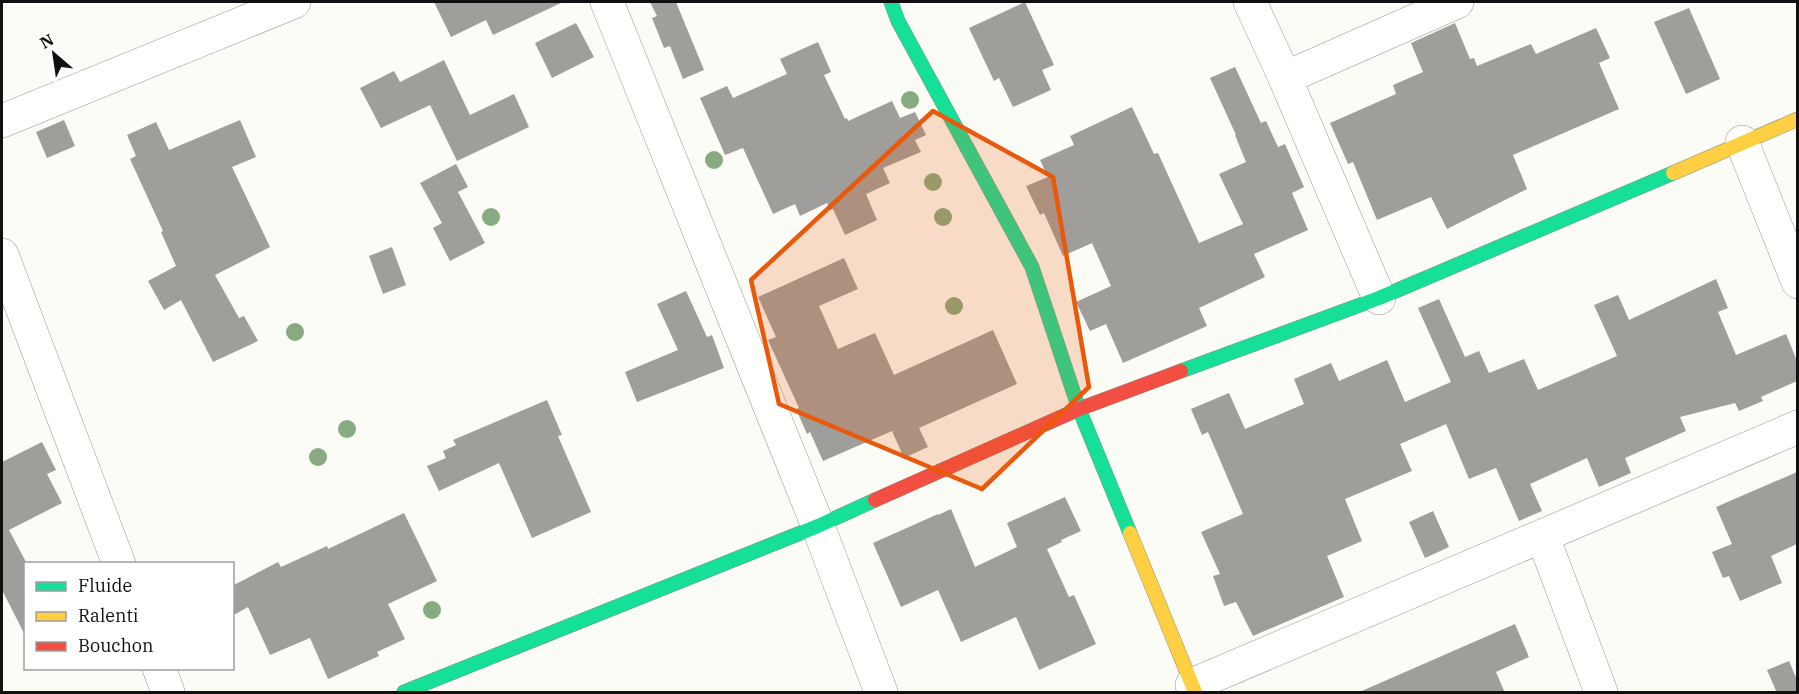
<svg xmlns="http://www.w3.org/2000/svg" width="1799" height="694" font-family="'IBM Plex Serif',serif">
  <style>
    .building { fill: #a09e9b }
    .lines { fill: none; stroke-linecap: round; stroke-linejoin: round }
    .street-casing { stroke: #969694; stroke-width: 34 }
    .fast-casing { stroke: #8d8d8a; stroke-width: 15 }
    .slow-casing { stroke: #8d8d8a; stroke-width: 15 }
    .jam-casing { stroke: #8d8d8a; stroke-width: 15 }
    .street { stroke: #fffffe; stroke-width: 33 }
    .fast { stroke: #16e098; stroke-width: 14 }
    .slow { stroke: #ffcf43; stroke-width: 14 }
    .jam { stroke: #f24e42; stroke-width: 14 }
    .tree { fill: #87aa81 }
    .marked { fill: #e8590c; fill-opacity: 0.2; stroke: #e8590c; stroke-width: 4.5; stroke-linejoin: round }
  </style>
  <rect width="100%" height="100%" fill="#fcfcf6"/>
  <g class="building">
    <path d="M 434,2 L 563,2 L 493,35 L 486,20 L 451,37 Z"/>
    <path d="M 650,2 L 676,2 L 704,70 L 683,79 L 670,46 L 664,48 L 652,18 L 657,16 Z"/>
    <path d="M 1025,2 L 1054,65 L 1042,70 L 1051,90 L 1013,107 L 999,78 L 994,81 L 969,28 Z"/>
    <path d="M 1689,8 L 1720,79 L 1686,94 L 1654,22 Z"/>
    <path d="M 576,23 L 594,57 L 552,78 L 535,43 Z"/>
    <path d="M 1455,23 L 1470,59 L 1474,58 L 1477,66 L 1531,44 L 1536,54 L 1596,28 L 1610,58 L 1599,63 L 1619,109 L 1513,155 L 1527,189 L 1447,229 L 1431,197 L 1377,220 L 1353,162 L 1348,164 L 1330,123 L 1396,94 L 1393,85 L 1423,72 L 1411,43 Z"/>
    <path d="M 818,42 L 831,72 L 824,75 L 845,119 L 847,118 L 848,121 L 892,101 L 900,118 L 915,112 L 926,135 L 915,140 L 921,152 L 883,168 L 890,183 L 866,194 L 877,220 L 845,235 L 833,209 L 830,210 L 827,203 L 800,216 L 795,204 L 773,214 L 743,148 L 725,155 L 700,98 L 727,86 L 733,98 L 787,74 L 780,59 Z"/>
    <path d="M 444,60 L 470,115 L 514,94 L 529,127 L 457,161 L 430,105 L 381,128 L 360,88 L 394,71 L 400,82 Z"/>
    <path d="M 1235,67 L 1261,123 L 1266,121 L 1278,147 L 1285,144 L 1304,187 L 1292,193 L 1308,230 L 1254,254 L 1265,277 L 1199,308 L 1207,326 L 1123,363 L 1106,324 L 1090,331 L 1076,302 L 1111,286 L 1092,243 L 1063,256 L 1044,213 L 1040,215 L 1026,186 L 1048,177 L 1040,160 L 1074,145 L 1070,136 L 1132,107 L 1154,154 L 1158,153 L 1199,243 L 1243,224 L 1219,174 L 1246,162 L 1235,135 L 1236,135 L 1210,78 Z"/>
    <path d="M 64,120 L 75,146 L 47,158 L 36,132 Z"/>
    <path d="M 240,120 L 256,157 L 232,167 L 270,247 L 215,275 L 239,318 L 244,316 L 258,341 L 213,362 L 181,300 L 164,310 L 148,281 L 176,266 L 161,232 L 163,231 L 130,159 L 136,156 L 127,135 L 156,122 L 169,150 Z"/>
    <path d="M 456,164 L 468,187 L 458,192 L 485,243 L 450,261 L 433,228 L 442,223 L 420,183 Z"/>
    <path d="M 392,247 L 406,285 L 383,294 L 369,256 Z"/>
    <path d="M 844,258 L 858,289 L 819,306 L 838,349 L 875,333 L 894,375 L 993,330 L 1017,384 L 919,428 L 928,447 L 904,458 L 892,431 L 823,461 L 810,432 L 807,434 L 796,409 L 799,408 L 768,340 L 776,337 L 758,297 Z"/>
    <path d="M 1716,279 L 1728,308 L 1718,312 L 1736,355 L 1786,334 L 1797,361 L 1797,381 L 1761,397 L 1763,401 L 1739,411 L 1735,403 L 1680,417 L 1686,431 L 1625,458 L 1631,473 L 1599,487 L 1587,458 L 1530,484 L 1542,511 L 1519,521 L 1496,468 L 1469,479 L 1446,424 L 1444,425 L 1400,444 L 1412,471 L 1345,499 L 1362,541 L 1327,556 L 1344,597 L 1253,636 L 1236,602 L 1224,606 L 1213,576 L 1220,574 L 1201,532 L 1243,514 L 1208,432 L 1202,435 L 1191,409 L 1229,393 L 1245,429 L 1304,404 L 1294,379 L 1331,363 L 1339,381 L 1387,360 L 1405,402 L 1451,382 L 1418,308 L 1439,299 L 1465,357 L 1479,351 L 1489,373 L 1524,359 L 1538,390 L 1617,356 L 1594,305 L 1618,295 L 1629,320 Z"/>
    <path d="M 686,291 L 707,337 L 712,335 L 724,368 L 637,402 L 625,372 L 678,350 L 657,304 Z"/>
    <path d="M 547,400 L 562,435 L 558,436 L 591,512 L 532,538 L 499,463 L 439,491 L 427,466 L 446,458 L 443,451 L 456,445 L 453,440 Z"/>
    <path d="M 42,442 L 56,470 L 47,474 L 62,503 L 9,530 L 26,562 L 26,637 L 2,590 L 2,462 Z"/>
    <path d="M 1797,472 L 1797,544 L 1771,556 L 1782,583 L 1740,601 L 1729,576 L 1723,578 L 1712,552 L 1732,544 L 1716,507 Z"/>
    <path d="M 1065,497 L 1081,531 L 1061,540 L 1062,542 L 1047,549 L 1069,597 L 1074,595 L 1096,644 L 1039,670 L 1016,617 L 961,642 L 938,590 L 901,607 L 873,543 L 938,514 L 938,515 L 951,509 L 975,567 L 1017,547 L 1007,523 Z"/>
    <path d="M 1433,511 L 1449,547 L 1425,558 L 1409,522 Z"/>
    <path d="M 404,513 L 437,581 L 388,604 L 405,639 L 377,652 L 379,656 L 328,679 L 310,638 L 270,655 L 248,607 L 232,616 L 232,586 L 278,562 L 281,567 L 327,546 L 328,549 Z"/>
    <path d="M 1515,624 L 1529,657 L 1496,672 L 1505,693 L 1357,693 Z"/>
    <path d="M 1789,661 L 1797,680 L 1797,693 L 1777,693 L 1767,670 Z"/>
  </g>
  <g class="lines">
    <g class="street-casing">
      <g id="street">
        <path d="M 607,2 L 818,526 L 881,692"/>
        <path d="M 1250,2 L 1285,78 L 1379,298"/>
        <path d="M 1285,78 L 1457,2"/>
        <path d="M 2,121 L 294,2"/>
        <path d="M 1742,142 L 1798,282"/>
        <path d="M 2,255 L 119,564"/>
        <path d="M 1543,537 L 1601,692"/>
        <path d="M 159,668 L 168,692"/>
        <path d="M 1192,685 L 1798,427"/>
      </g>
    </g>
    <g class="fast-casing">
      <g id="fast">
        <path d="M 891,2 L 898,21 L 1032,267 L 1079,409 L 1130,533"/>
        <path d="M 1181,371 L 1379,298 L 1673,173"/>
        <path d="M 404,692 L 818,526 L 875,500"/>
      </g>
    </g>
    <g class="slow-casing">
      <g id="slow">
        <path d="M 1673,173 L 1798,119"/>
        <path d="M 1130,533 L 1195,692"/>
      </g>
    </g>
    <g class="jam-casing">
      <path id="jam" d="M 875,500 L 1079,409 L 1181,371"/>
    </g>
    <use href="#street" class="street"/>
    <use href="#fast" class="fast"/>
    <use href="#slow" class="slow"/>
    <use href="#jam" class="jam"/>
  </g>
  <g class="tree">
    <circle cx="910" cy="100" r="9"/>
    <circle cx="714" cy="160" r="9"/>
    <circle cx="933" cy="182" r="9"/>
    <circle cx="491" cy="217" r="9"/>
    <circle cx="943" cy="217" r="9"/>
    <circle cx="954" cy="306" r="9"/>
    <circle cx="295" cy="332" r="9"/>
    <circle cx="347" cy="429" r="9"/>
    <circle cx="318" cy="457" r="9"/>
    <circle cx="432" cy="610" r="9"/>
  </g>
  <path class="marked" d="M 933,111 L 1053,177 L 1089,387 L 982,489 L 779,404 L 751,280 Z"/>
  <rect width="1799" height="694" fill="none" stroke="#101010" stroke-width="6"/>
  <rect x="24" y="562" width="210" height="108" fill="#ffffff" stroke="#9f9f9f" stroke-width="1.5"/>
  <rect x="36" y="582" width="30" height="9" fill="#16e098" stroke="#9f9f9f" stroke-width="1.5"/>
  <text x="78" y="592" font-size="18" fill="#101010">Fluide</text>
  <rect x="36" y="612" width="30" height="9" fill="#ffcf43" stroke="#9f9f9f" stroke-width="1.5"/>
  <text x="78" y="622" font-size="18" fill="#101010">Ralenti</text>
  <rect x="36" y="642" width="30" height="9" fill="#f24e42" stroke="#9f9f9f" stroke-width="1.5"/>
  <text x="78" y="652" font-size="18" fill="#101010">Bouchon</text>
  <g transform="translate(54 54) rotate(331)" stroke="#ffffff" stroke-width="4.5" paint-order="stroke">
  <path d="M0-4.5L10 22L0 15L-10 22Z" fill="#101010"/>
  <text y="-9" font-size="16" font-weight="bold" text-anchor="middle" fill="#101010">N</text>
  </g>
</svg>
